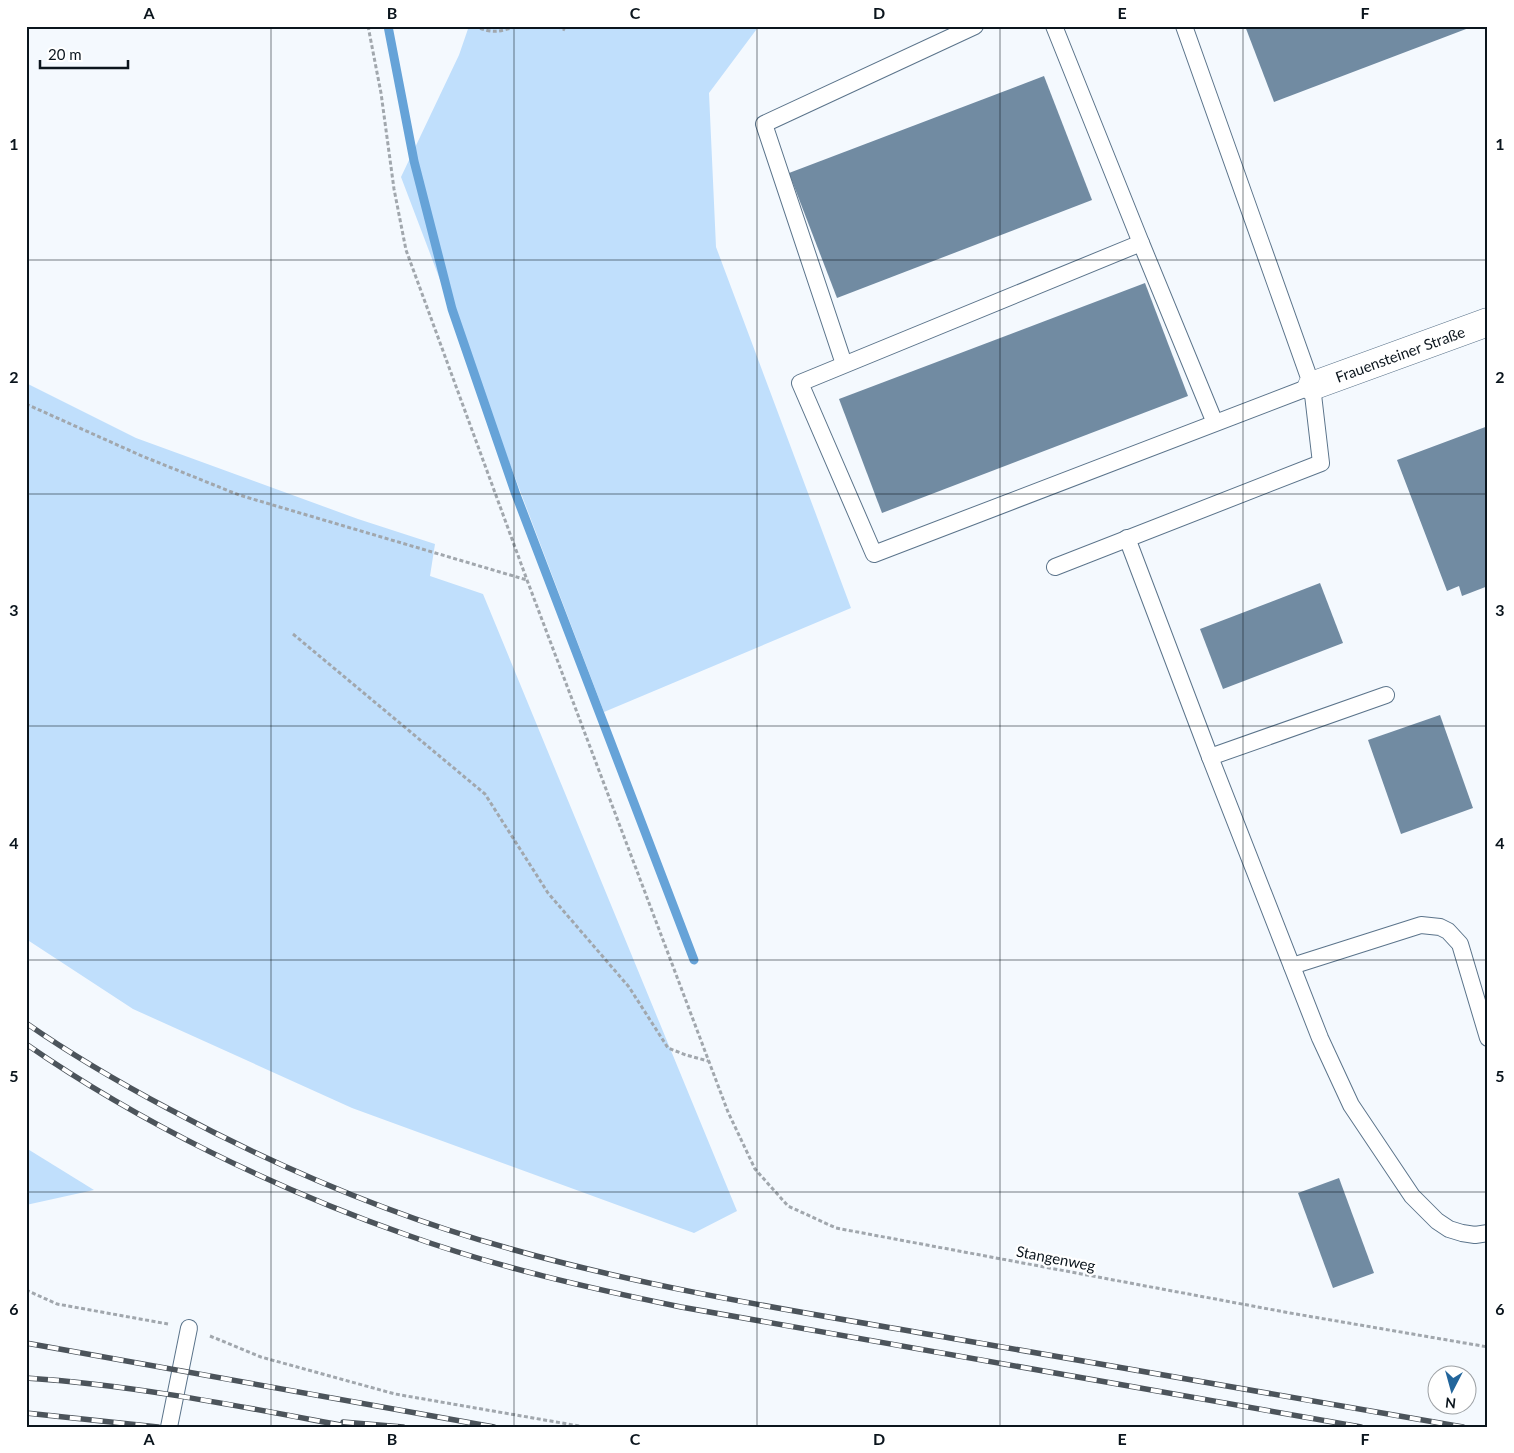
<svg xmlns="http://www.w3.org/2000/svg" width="1514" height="1453" font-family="Lato,sans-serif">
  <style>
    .green { fill: #c0dffc }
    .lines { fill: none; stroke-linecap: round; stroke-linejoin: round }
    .stream { stroke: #66a3d8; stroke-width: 9 }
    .building { fill: #718ba2 }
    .service-casing { stroke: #5b748b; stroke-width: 18 }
    .minor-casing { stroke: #5b748b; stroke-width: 29 }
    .path { stroke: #a1a7ad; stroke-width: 3; stroke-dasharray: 4 2.5; stroke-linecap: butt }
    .service { stroke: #fff; stroke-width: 16 }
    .minor { stroke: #fff; stroke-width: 28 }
    .rail-casing { stroke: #4c545b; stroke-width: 5.5 }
    .rail { stroke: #fff; stroke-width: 4; stroke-dasharray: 11; stroke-linecap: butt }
    .grid { fill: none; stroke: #0b151d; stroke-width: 1; stroke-opacity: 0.55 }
    .labels { text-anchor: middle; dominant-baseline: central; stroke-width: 4.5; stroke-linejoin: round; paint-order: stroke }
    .street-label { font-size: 15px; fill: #0b151d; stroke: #fff }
    .neatline { fill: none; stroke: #0b151d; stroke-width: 2 }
    .grid-label { font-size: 16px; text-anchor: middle; font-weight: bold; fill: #0b151d }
  </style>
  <rect width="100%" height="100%" fill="#f4f9fe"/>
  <g class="green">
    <path d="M 469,26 L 759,26 L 709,93 L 716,247 L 851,608 L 604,712 L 401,177 L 459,55 Z"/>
    <path d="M 26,383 L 136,438 L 358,519 L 435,544 L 430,576 L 483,594 L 737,1211 L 694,1233 L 352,1108 L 133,1009 L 26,939 Z"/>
    <path d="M 26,1148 L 94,1190 L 26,1205 Z"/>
  </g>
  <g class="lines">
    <path class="stream" d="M 388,26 L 414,161 L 452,309 L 515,492 L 694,960"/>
  </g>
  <g class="building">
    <path d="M 1245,26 L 1474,26 L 1274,102 Z"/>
    <path d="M 1044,76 L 1092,200 L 837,298 L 789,173 Z"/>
    <path d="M 1145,283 L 1188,396 L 882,513 L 839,399 Z"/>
    <path d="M 1488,426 L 1488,586 L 1462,596 L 1459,586 L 1447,591 L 1397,460 Z"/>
    <path d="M 1320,583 L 1343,643 L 1223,689 L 1200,629 Z"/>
    <path d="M 1440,715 L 1473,808 L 1401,834 L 1368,740 Z"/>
    <path d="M 1339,1178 L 1374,1273 L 1333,1288 L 1298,1193 Z"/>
  </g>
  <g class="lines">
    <g class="service-casing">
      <g id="service">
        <path d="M 1054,26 L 1141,243"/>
        <path d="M 844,364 L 764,124 L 975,26"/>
        <path d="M 1215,423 L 1141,243 L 800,383 L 874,554 L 1312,386"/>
        <path d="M 1127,538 L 1210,757 L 1320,1038 L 1351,1105 L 1412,1196 L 1437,1221 L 1449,1229 L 1462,1233 L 1475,1235 L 1488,1233"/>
        <path d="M 1055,567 L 1321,463 L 1312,386 L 1184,26"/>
        <path d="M 1210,757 L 1386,695"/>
        <path d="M 1292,966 L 1421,925 L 1440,927 L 1448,931 L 1460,944 L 1488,1038"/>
        <path d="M 169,1427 L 189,1328"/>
      </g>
    </g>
    <g class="minor-casing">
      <path id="minor" d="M 1312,386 L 1488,322"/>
    </g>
    <g class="path">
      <path d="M 368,26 L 381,93 L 394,189 L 406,250 L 527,580 L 728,1112 L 755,1169 L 788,1206 L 836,1228 L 1290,1313 L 1488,1347"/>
      <path d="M 474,26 C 493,34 499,32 517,26"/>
      <path d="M 557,26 L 565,30"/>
      <path d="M 26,404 L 142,456 L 239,495 L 527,580"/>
      <path d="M 293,634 L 485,794 L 548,893 L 629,987 L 668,1048 L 686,1055 L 708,1061"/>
      <path d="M 26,1290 L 57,1304 L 168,1324"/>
      <path d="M 210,1336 L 261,1357 L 395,1394 L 585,1427"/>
    </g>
    <use href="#service" class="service"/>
    <use href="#minor" class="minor"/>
    <g class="rail-casing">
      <g id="rail">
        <path d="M 26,1023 C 72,1055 120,1083 169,1109 C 277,1167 392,1216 511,1249 C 656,1290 807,1313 956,1339 C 1125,1368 1294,1398 1463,1427"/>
        <path d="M 26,1044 C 140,1123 276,1189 407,1235 C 496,1267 589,1288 681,1307 L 1361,1427"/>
        <path d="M 26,1343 L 494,1427"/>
        <path d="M 26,1378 C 135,1385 243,1407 351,1427"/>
        <path d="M 26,1413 L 158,1427"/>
        <path d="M 343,1422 L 403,1427"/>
      </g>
    </g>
    <use href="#rail" class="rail"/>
  </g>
  <path class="grid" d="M 271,26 L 271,1427M 514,26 L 514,1427M 757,26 L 757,1427M 1000,26 L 1000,1427M 1243,26 L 1243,1427M 26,260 L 1488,260M 26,494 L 1488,494M 26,726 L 1488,726M 26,960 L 1488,960M 26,1192 L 1488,1192"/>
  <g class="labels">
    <g class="street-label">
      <text transform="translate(1400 354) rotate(-20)">Frauensteiner Straße</text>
      <text transform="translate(1056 1258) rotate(11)">Stangenweg</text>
    </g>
  </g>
  <rect width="1514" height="1453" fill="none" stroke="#ffffff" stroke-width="55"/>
  <g transform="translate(1452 1390) rotate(186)"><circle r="24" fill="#ffffff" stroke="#9da1a5"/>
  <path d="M0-4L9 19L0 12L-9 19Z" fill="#22659b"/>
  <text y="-8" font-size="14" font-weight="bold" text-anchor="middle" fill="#0b151d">N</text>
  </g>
  <path d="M40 60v8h88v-8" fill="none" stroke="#0b151d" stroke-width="2.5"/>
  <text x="48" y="60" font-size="15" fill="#0b151d" stroke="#ffffff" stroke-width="4" paint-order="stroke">20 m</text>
  <rect x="28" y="28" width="1458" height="1398" class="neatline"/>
  <g class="grid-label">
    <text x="149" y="19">A</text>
    <text x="392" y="19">B</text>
    <text x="635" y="19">C</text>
    <text x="879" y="19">D</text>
    <text x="1122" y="19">E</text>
    <text x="1365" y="19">F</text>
    <text x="14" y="150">1</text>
    <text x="1500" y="150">1</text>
    <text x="14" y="383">2</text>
    <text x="1500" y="383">2</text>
    <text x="14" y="616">3</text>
    <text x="1500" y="616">3</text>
    <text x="14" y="849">4</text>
    <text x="1500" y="849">4</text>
    <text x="14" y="1082">5</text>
    <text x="1500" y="1082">5</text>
    <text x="14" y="1315">6</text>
    <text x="1500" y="1315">6</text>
    <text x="149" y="1445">A</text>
    <text x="392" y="1445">B</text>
    <text x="635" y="1445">C</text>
    <text x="879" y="1445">D</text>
    <text x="1122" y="1445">E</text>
    <text x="1365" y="1445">F</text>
  </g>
</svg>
